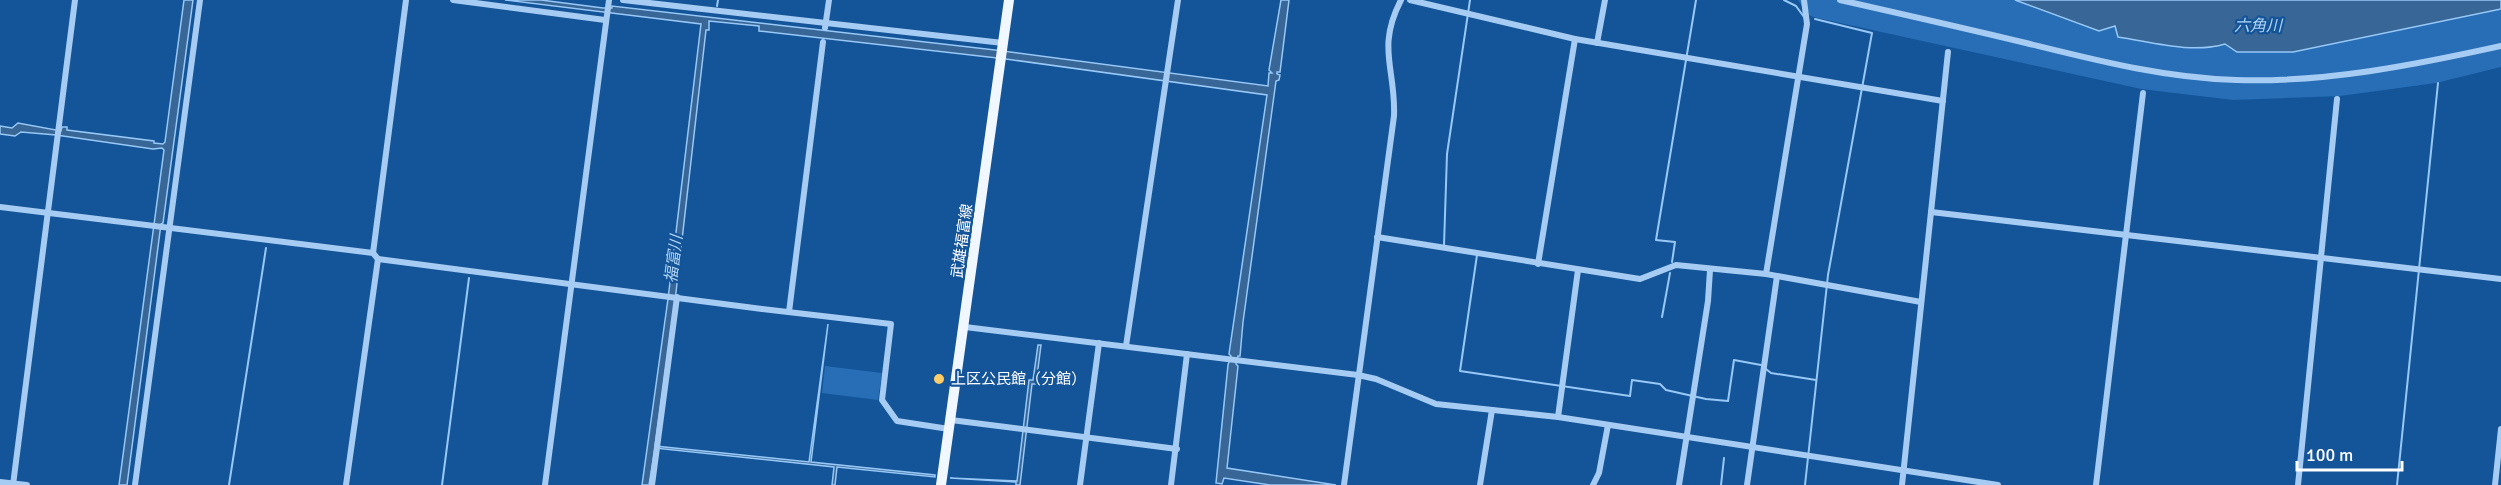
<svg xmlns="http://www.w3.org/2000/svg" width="2501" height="485" font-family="Signika,'Noto Sans JP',sans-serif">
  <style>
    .green { fill: #276eb6 }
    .water { fill: #376697; stroke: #98c8f6; stroke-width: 1.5 }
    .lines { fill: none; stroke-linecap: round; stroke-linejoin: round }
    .stream { stroke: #98c8f6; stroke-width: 2 }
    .street { stroke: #a6ccf3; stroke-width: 6 }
    .primary { stroke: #f1f7ff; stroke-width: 10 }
    .poi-dot { fill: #ffcc67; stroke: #145498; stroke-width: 2 }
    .labels { text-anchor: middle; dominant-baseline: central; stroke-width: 4.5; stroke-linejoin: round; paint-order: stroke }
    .street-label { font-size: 15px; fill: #fff; stroke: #145498 }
    .poi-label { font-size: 15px; fill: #fff; stroke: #145498; text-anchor: start }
    .water-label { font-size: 16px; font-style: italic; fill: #b2d6f9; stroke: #145498 }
  </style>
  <rect width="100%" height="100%" fill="#145498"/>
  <g class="green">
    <path d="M 1798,0 L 2015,0 L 2099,31 L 2115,26 L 2213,48 L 2225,44 L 2237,52 L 2293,52 L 2501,9 L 2501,67 L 2436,83 L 2340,96 L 2233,100 L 2141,89 L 1813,17 L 1807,14 Z"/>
    <path d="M 825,366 L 882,373 L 878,400 L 822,393 Z"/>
  </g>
  <g class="water">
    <path d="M 184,0 L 193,0 L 163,223 L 161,224 L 127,485 L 119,485 L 164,150 L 162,148 L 153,149 L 56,135 L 21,132 L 15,136 L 0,134 L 0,126 L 12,128 L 18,123 L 61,131 L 62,127 L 67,127 L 67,130 L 154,141 L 154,143 L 163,144 L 165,142 Z"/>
    <path d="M 505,0 L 541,0 L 603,8 L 612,8 L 612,6 L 995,50 L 1268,86 L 1269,73 L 1272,73 L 1269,70 L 1281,0 L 1289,0 L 1280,72 L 1277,72 L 1277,74 L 1280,75 L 1279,80 L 1276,81 L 1243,322 L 1240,356 L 1238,356 L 1236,364 L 1238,366 L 1227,468 L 1336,485 L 1270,485 L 1224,478 L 1222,484 L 1216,483 L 1228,365 L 1231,356 L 1229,354 L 1267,95 L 1006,59 L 759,31 L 759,26 L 709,21 L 709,30 L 706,30 L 675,301 L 655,446 L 809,462 L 828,324 L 811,462 L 935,475 L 935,477 L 837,467 L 835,485 L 832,485 L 834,467 L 655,448 L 649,485 L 642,485 L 668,299 L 701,24 Z"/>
    <path d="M 2015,0 L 2501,0 L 2501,9 L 2293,52 L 2237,52 L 2225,44 C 2192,54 2152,42 2118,37 L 2115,26 L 2099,31 Z"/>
    <path d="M 1038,345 L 1041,345 L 1036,384 L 1032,384 L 1020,485 L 1016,485 L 1016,482 L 950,478 L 1017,481 L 1029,380 L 1033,380 Z"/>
  </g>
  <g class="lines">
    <g class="stream">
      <path d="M 1784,0 L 1796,6 L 1804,17"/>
      <path d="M 717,6 L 718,0"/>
      <path d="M 1444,245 L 1447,154 L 1470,0"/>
      <path d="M 1477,255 L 1460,371 L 1630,396 L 1632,380 L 1660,384 L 1666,390 L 1706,399 L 1728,401 L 1734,360 L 1761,365 L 1771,373 L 1816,380"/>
      <path d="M 1672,262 L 1675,242 L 1656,240 L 1696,0"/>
      <path d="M 1662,317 L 1670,273"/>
      <path d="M 229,485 L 266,248"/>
      <path d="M 442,485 L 469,278"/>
      <path d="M 1721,485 L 1724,458"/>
      <path d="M 1805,485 L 1828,275 L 1872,33 L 1815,19"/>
      <path d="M 2397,485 L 2438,83"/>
    </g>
    <g class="street">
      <path d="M 453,0 L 605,20"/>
      <path d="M 623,0 L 1003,43"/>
      <path d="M 1410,0 L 1575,39 L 1943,101"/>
      <path d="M 1840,0 C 1902,14 1964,28 2026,43 C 2095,60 2164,78 2236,80 C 2324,83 2415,65 2501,46"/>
      <path d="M 825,28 L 829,0"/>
      <path d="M 1597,43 L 1605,0"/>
      <path d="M 0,207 L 373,253 L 378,259 L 762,309 L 891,324 L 882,400 L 897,421 L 949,429"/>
      <path d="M 1931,212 L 2501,279"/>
      <path d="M 1377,237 L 1640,279 L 1676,265 L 1766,274 L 1921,302"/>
      <path d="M 373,253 L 406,0"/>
      <path d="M 1538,264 L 1575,39"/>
      <path d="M 1766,274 L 1807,24 L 1804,0"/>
      <path d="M 789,312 L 823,42"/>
      <path d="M 965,327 L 1358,375 L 1376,379 L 1436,404 L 1558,417 L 1998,485"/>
      <path d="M 1126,346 L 1178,0"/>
      <path d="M 1558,417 L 1578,270"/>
      <path d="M 951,420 L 1177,449"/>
      <path d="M 0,482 L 27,485"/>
      <path d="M 13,485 L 75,0"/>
      <path d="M 135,485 L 200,0"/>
      <path d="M 346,485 L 378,259"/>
      <path d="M 545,485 L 609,0"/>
      <path d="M 652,485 L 677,297"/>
      <path d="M 1080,485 L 1099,343"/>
      <path d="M 1171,485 L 1187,354"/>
      <path d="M 1344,485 L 1394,116 C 1396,69 1376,48 1401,0"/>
      <path d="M 1480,485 L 1492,410"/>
      <path d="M 1593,485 L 1599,473 L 1608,425"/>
      <path d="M 1679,485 L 1708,301 L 1710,270"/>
      <path d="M 1747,485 L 1777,276"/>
      <path d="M 1902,485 L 1948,52"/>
      <path d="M 2096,485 L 2143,93"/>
      <path d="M 2298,485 L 2337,99"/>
      <path d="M 2495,485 L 2501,429"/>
    </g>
    <path class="primary" d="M 941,485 L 1009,0"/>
  </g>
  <circle class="poi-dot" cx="939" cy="379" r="6"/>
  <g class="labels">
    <g class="street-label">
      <text transform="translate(962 241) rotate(-82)">武雄福富線</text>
    </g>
    <g class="poi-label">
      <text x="951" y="379">上区公民館（分館）</text>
    </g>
    <g class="water-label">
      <text x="2258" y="26">六角川</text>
      <text transform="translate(674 259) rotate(-83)">福富川</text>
    </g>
  </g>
  <path d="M2297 461v9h105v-9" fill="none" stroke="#ffffff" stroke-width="3"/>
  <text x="2306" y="461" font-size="18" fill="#ffffff" stroke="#145498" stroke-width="4.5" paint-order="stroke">100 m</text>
</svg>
